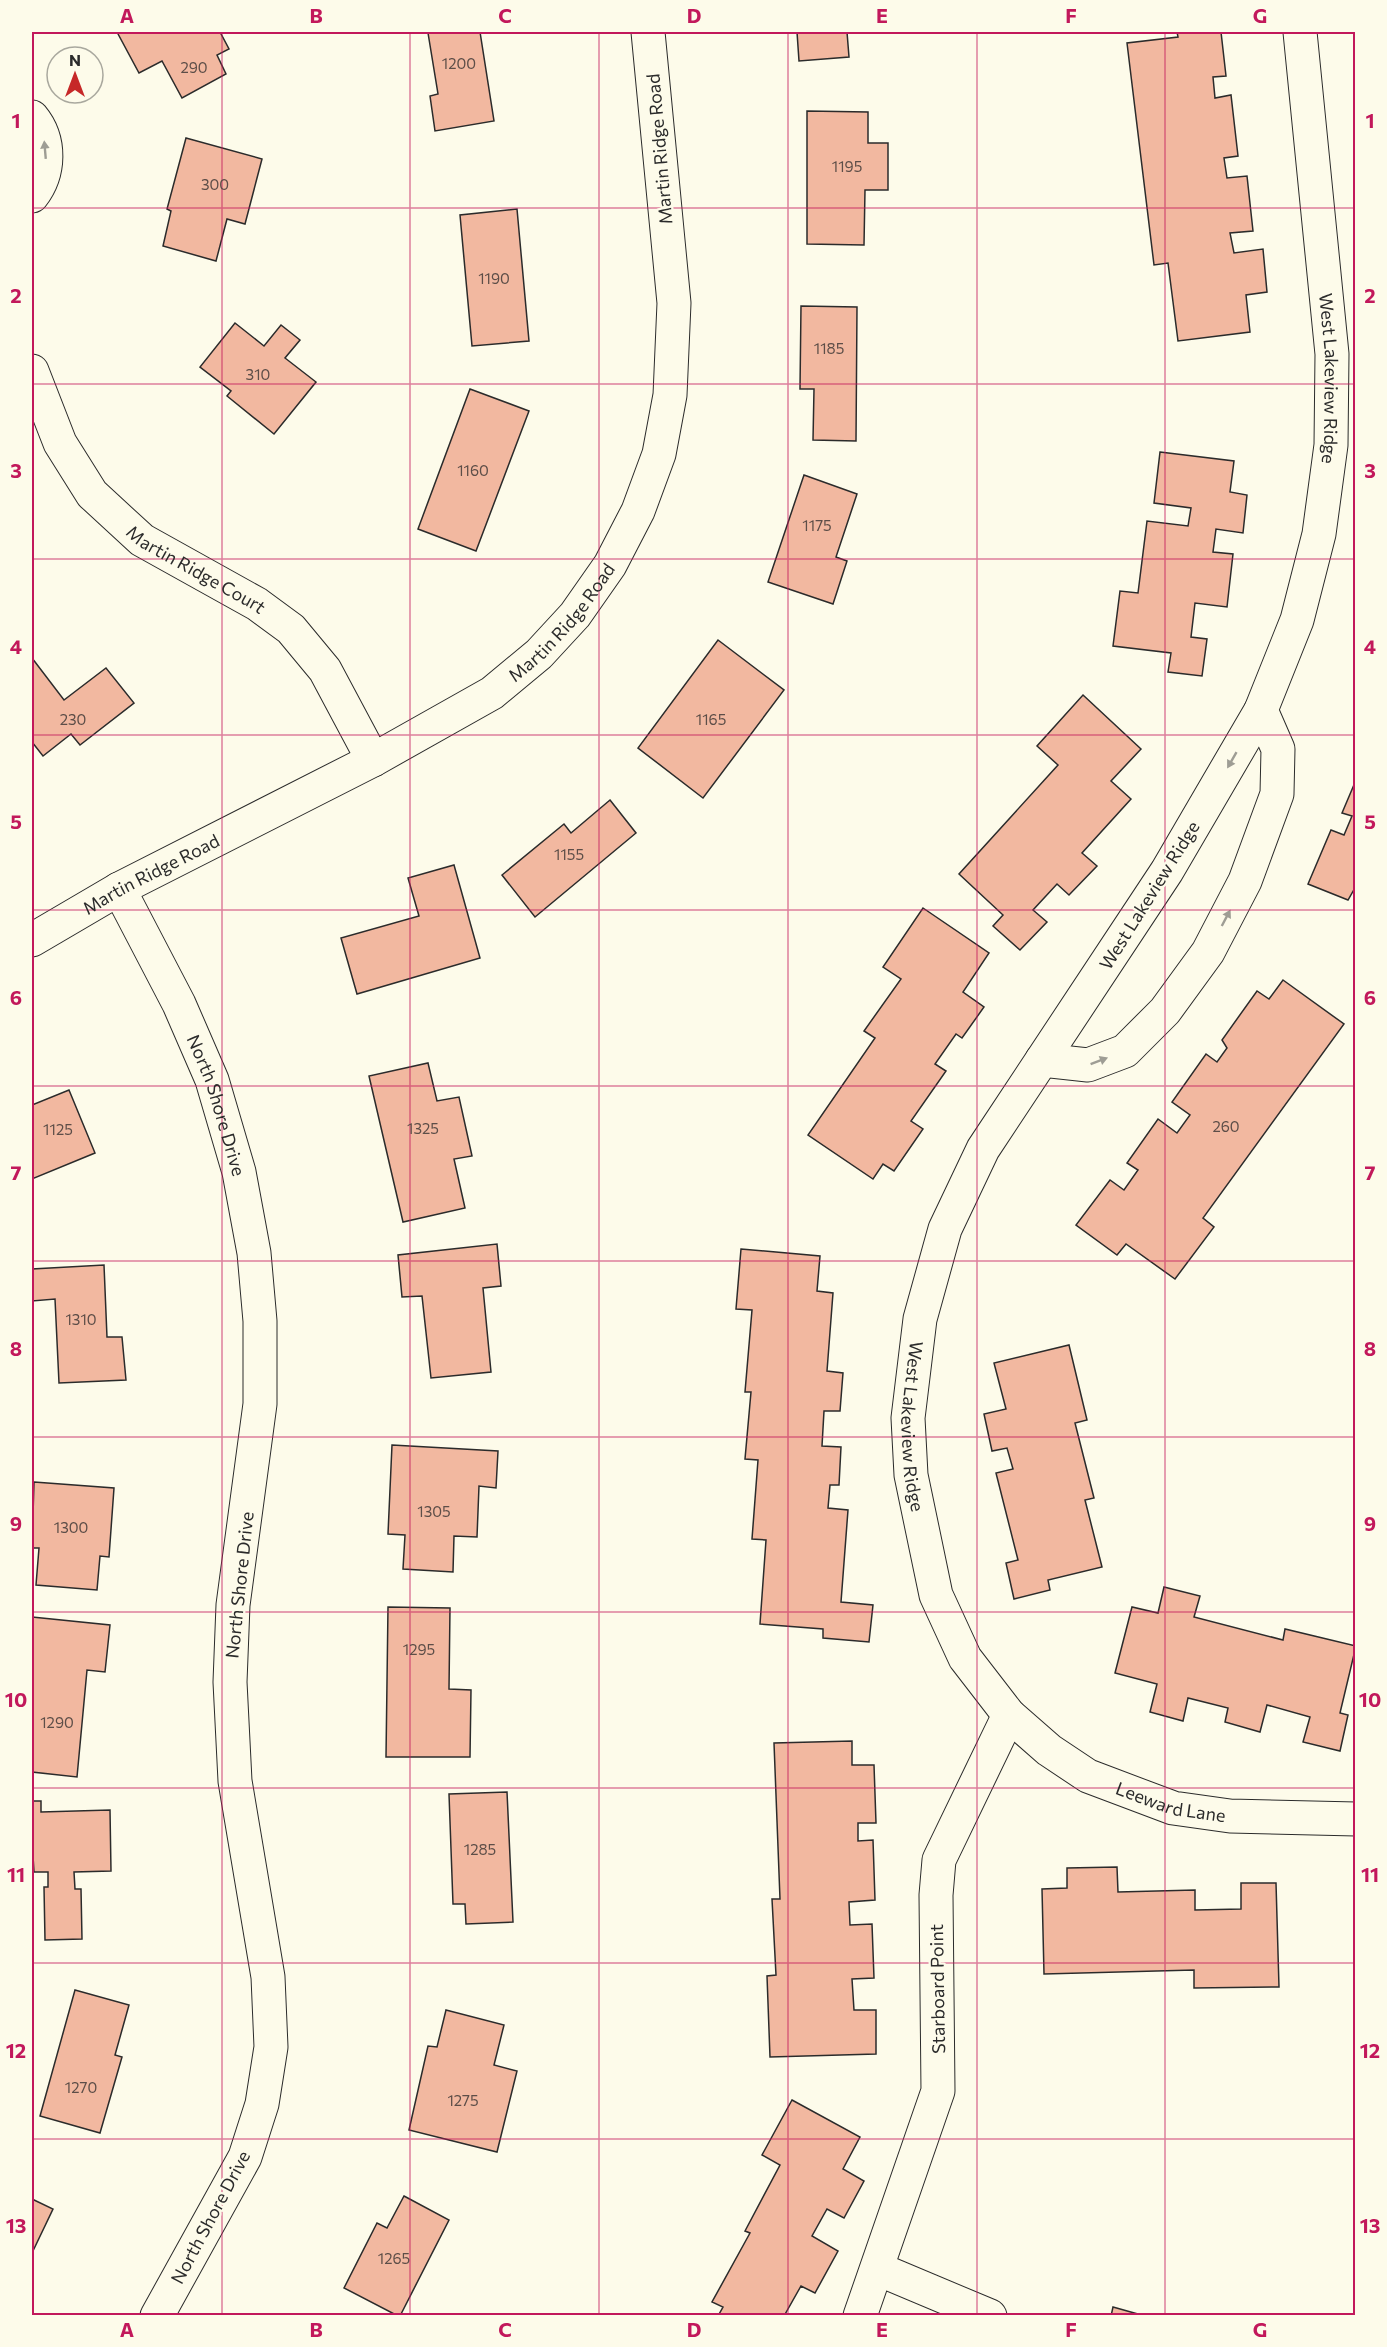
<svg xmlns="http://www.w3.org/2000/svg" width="1387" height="2347" font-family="Commissioner,sans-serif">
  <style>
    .building { fill: #f2b8a0; stroke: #2b2b2b; stroke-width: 1.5 }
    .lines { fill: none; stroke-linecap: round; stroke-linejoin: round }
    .minor-casing { stroke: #2b2b2b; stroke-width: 35 }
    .minor { stroke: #fdfbea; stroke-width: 33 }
    .oneway { fill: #9e9d94 }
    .grid { fill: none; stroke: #c2185b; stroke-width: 1.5; stroke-opacity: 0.55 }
    .labels { text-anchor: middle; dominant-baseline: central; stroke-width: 4.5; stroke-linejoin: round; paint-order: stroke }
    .number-label { font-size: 15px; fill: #5d4e48 }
    .street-label { font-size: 18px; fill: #2b2b2b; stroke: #fdfbea }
    .neatline { fill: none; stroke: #c2185b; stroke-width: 2 }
    .grid-label { font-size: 20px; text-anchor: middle; font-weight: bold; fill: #c2185b }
  </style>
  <rect width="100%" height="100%" fill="#fdfbea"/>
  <g class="building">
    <path d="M 117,32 L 220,32 L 229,49 L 217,55 L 226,74 L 182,98 L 162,61 L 139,73 Z"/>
    <path d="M 436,32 L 480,32 L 494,121 L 435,131 L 430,96 L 438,94 L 428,33 Z"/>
    <path d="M 797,32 L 847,32 L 849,57 L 799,61 Z"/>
    <path d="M 1177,32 L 1221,32 L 1226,76 L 1213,77 L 1215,98 L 1231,95 L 1238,156 L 1224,158 L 1227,178 L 1247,176 L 1253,231 L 1230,233 L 1234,253 L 1263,249 L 1267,292 L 1246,295 L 1250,332 L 1178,341 L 1168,263 L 1154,265 L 1127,43 L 1178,37 Z"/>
    <path d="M 807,111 L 868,112 L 868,143 L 888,143 L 888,190 L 865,190 L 864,245 L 807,244 Z"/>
    <path d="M 186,138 L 262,159 L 245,224 L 227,219 L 216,261 L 163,246 L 171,211 L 167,209 Z"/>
    <path d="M 517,209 L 529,341 L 472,346 L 460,215 Z"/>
    <path d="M 801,306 L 857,307 L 856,441 L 813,440 L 814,389 L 800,389 Z"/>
    <path d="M 235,323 L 264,346 L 281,325 L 300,340 L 285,358 L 316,382 L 274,434 L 227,396 L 231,391 L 200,367 Z"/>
    <path d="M 470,389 L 529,411 L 476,551 L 418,529 Z"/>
    <path d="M 1160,452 L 1234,461 L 1230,492 L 1247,495 L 1243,533 L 1216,529 L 1213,552 L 1233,554 L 1227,607 L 1195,603 L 1191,637 L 1207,639 L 1202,676 L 1168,672 L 1171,653 L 1113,646 L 1120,591 L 1138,593 L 1147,521 L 1188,526 L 1191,508 L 1154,503 Z"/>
    <path d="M 804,475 L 857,494 L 836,557 L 847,561 L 833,604 L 768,582 Z"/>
    <path d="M 718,640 L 784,690 L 703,798 L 638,748 Z"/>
    <path d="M 32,658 L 64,700 L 106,668 L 134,703 L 80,745 L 71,734 L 43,756 L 32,742 Z"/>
    <path d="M 1083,695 L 1141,749 L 1111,781 L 1131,799 L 1082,853 L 1097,866 L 1069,895 L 1057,884 L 1033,910 L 1047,922 L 1020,950 L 993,926 L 1003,915 L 959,874 L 1058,765 L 1037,746 Z"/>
    <path d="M 1356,780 L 1356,886 L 1348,900 L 1308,884 L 1331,830 L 1344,835 L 1352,816 L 1342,813 Z"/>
    <path d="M 610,800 L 636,833 L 535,917 L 502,875 L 564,824 L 571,833 Z"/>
    <path d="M 454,865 L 480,958 L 357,994 L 341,938 L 419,916 L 408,878 Z"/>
    <path d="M 923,908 L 989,953 L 963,992 L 984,1007 L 962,1038 L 956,1034 L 935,1064 L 946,1071 L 911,1121 L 923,1129 L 894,1171 L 883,1164 L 873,1179 L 808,1135 L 875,1038 L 864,1031 L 901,979 L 883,967 Z"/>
    <path d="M 1283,980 L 1344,1024 L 1203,1218 L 1214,1227 L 1175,1279 L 1126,1244 L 1117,1255 L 1076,1225 L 1110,1180 L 1124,1190 L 1138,1170 L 1127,1163 L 1158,1119 L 1177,1133 L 1190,1115 L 1172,1102 L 1206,1054 L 1217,1062 L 1227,1048 L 1222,1040 L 1257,991 L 1269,999 Z"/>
    <path d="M 428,1063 L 437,1101 L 459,1097 L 472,1156 L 454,1159 L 465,1208 L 403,1222 L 369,1076 Z"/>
    <path d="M 69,1090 L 95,1153 L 32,1179 L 32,1105 Z"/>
    <path d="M 497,1244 L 501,1286 L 483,1288 L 491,1372 L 431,1378 L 422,1296 L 402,1297 L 398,1255 Z"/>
    <path d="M 741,1249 L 820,1256 L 817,1291 L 833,1293 L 827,1371 L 843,1373 L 840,1411 L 824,1411 L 822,1446 L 841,1447 L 839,1485 L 830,1485 L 828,1508 L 848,1510 L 841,1602 L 873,1605 L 869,1642 L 823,1638 L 823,1629 L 760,1624 L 766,1540 L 752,1539 L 758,1460 L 745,1459 L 751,1392 L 745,1392 L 752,1310 L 736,1309 Z"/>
    <path d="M 104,1265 L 107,1337 L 122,1337 L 126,1380 L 59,1383 L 55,1299 L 32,1301 L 32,1269 Z"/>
    <path d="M 1069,1345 L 1087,1420 L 1075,1423 L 1094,1498 L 1085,1500 L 1102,1567 L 1048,1580 L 1050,1590 L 1014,1599 L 1006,1563 L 1018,1560 L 996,1473 L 1013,1469 L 1007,1448 L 992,1451 L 984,1414 L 1006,1409 L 994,1363 Z"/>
    <path d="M 392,1445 L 498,1451 L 496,1488 L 479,1486 L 477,1537 L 454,1536 L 453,1572 L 403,1569 L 405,1535 L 388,1534 Z"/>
    <path d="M 34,1482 L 114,1488 L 109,1557 L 100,1556 L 97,1590 L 36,1585 L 39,1548 L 32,1548 Z"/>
    <path d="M 1164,1587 L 1200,1596 L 1194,1617 L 1283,1640 L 1285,1629 L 1356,1646 L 1340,1713 L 1348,1715 L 1340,1751 L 1303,1742 L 1310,1717 L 1267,1705 L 1260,1732 L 1225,1722 L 1228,1708 L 1188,1698 L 1183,1721 L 1150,1712 L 1157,1684 L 1115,1673 L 1132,1607 L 1158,1613 Z"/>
    <path d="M 388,1607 L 450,1608 L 449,1689 L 471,1690 L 470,1757 L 386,1757 Z"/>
    <path d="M 32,1617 L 110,1625 L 105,1672 L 87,1670 L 77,1777 L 32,1772 Z"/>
    <path d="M 852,1741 L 852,1765 L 874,1765 L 876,1823 L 858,1823 L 858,1841 L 873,1840 L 875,1900 L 849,1902 L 850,1925 L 872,1924 L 874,1978 L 852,1979 L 854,2010 L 876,2010 L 876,2054 L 770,2057 L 767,1976 L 776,1975 L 772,1899 L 780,1899 L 774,1743 Z"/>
    <path d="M 507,1792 L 513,1922 L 466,1924 L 465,1904 L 453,1904 L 449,1794 Z"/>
    <path d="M 32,1801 L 41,1801 L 41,1812 L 110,1810 L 111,1871 L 74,1872 L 75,1889 L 81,1889 L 82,1939 L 45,1940 L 44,1887 L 48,1887 L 48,1872 L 34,1872 L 33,1856 L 32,1857 Z"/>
    <path d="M 1117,1867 L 1118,1892 L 1195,1890 L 1195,1910 L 1241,1909 L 1241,1883 L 1276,1883 L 1279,1987 L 1194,1988 L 1194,1970 L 1044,1974 L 1042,1889 L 1067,1888 L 1067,1868 Z"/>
    <path d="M 75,1990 L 129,2005 L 115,2055 L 122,2057 L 100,2133 L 40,2116 Z"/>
    <path d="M 446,2010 L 504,2025 L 494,2065 L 517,2071 L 497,2152 L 409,2130 L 428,2046 L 437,2047 Z"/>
    <path d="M 792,2100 L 860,2137 L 843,2169 L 864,2181 L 844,2218 L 827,2209 L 812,2236 L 838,2251 L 815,2293 L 801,2286 L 784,2316 L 718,2316 L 723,2307 L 712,2302 L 750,2233 L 745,2231 L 780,2165 L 762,2155 Z"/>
    <path d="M 404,2196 L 449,2220 L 400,2316 L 398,2316 L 344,2288 L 377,2223 L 387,2228 Z"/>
    <path d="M 32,2199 L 53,2209 L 32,2253 Z"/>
    <path d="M 1113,2307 L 1145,2316 L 1111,2316 Z"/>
  </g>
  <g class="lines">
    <g class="minor-casing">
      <g id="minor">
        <path id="s1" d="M 1300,32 L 1332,354 L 1331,445 L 1319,534 L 1297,620 L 1261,710 L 1167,871 L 983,1149 L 945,1229 L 920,1319 L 908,1418 L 911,1475 L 936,1595 L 965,1658 L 1009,1715 L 1049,1750 L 1088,1776 L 1173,1808 L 1230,1816 L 1356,1819"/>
        <path d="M 32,117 C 51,140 50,173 32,196"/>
        <path id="s2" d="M 32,371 L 60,443 L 92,494 L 142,540 L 257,604 L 291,629 L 325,670 L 373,760"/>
        <path id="s3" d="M 119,889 L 179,1004 L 212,1080 L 239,1172 L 254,1253 L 260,1321 L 260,1404 L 233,1605 L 230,1682 L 235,1781 L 268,1977 L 271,2047 L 262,2104 L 245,2157 L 157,2316"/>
        <path id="s4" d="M 32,940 L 119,889 L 373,760 L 492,693 L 539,654 L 575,615 L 610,565 L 638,511 L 659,454 L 670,395 L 674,303 L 648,32"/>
        <path d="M 1042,1060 L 1088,1065 L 1125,1051 L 1165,1011 L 1208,952 L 1245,881 L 1277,794 L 1278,749 L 1261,710"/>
        <path d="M 878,2269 L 990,2316"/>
        <path d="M 860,2316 L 938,2091 L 936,1895 L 939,1860 L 1009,1715"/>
      </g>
    </g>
    <use href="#minor" class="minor"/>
  </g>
  <defs><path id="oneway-solid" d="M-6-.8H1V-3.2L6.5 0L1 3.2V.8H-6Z" transform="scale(1.5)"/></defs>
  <g class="oneway">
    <use href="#oneway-solid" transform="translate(45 150) rotate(-95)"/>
    <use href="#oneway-solid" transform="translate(1232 760) rotate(120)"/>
    <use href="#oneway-solid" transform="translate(1226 918) rotate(-62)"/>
    <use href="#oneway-solid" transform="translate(1099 1061) rotate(-21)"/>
  </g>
  <path class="grid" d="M 222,32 L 222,2316M 410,32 L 410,2316M 599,32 L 599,2316M 788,32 L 788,2316M 977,32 L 977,2316M 1165,32 L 1165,2316M 32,208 L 1356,208M 32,384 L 1356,384M 32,559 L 1356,559M 32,735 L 1356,735M 32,910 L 1356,910M 32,1086 L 1356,1086M 32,1261 L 1356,1261M 32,1437 L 1356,1437M 32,1612 L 1356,1612M 32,1788 L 1356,1788M 32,1963 L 1356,1963M 32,2139 L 1356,2139"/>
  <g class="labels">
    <g class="number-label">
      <text x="459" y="63">1200</text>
      <text x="194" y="67">290</text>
      <text x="847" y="166">1195</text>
      <text x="215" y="184">300</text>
      <text x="494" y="278">1190</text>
      <text x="829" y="348">1185</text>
      <text x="258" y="374">310</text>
      <text x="473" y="470">1160</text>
      <text x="817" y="525">1175</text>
      <text x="73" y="719">230</text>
      <text x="711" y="719">1165</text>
      <text x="569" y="854">1155</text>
      <text x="1226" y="1126">260</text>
      <text x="423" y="1128">1325</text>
      <text x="58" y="1129">1125</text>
      <text x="81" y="1319">1310</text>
      <text x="434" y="1511">1305</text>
      <text x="71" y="1527">1300</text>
      <text x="419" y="1649">1295</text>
      <text x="57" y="1722">1290</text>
      <text x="480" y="1849">1285</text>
      <text x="81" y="2087">1270</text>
      <text x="463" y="2100">1275</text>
      <text x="394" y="2258">1265</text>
    </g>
    <g class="street-label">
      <text transform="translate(659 149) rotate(-95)">Martin Ridge Road</text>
      <text stroke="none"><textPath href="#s1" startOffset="348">West Lakeview Ridge</textPath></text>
      <text stroke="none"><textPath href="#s2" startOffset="267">Martin Ridge Court</textPath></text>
      <text stroke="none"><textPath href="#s4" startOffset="622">Martin Ridge Road</textPath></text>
      <text stroke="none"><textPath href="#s4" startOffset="136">Martin Ridge Road</textPath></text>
      <text transform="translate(1149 895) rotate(-58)">West Lakeview Ridge</text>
      <text stroke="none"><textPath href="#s3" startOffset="238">North Shore Drive</textPath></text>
      <text stroke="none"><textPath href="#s1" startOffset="1500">West Lakeview Ridge</textPath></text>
      <text transform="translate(239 1585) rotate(-84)">North Shore Drive</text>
      <text stroke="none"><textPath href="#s1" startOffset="2000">Leeward Lane</textPath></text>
      <text transform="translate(937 1989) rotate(-91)">Starboard Point</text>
      <text transform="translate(210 2217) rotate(-62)">North Shore Drive</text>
    </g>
  </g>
  <rect width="1387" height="2347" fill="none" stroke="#fdfbea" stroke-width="66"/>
  <g transform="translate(75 75)"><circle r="28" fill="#fdfbea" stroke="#a9a89e" stroke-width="1.5"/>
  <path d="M0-4.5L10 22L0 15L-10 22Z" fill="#c62828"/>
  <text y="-9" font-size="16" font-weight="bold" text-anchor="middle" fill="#2b2b2b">N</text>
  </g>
  <rect x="33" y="33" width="1321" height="2281" class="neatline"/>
  <g class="grid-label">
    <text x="127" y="23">A</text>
    <text x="316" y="23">B</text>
    <text x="505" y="23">C</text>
    <text x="694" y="23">D</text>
    <text x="882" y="23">E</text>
    <text x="1071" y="23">F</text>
    <text x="1260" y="23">G</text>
    <text x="16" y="128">1</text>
    <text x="1370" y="128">1</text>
    <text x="16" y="303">2</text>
    <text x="1370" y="303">2</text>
    <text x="16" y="478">3</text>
    <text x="1370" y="478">3</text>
    <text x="16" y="654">4</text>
    <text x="1370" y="654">4</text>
    <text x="16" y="829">5</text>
    <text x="1370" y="829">5</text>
    <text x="16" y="1005">6</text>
    <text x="1370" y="1005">6</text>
    <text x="16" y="1180">7</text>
    <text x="1370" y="1180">7</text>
    <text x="16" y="1356">8</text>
    <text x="1370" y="1356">8</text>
    <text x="16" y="1531">9</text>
    <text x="1370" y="1531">9</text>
    <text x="16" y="1707">10</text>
    <text x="1370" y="1707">10</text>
    <text x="16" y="1882">11</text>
    <text x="1370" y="1882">11</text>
    <text x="16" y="2058">12</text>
    <text x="1370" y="2058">12</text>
    <text x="16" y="2233">13</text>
    <text x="1370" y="2233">13</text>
    <text x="127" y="2337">A</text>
    <text x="316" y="2337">B</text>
    <text x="505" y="2337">C</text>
    <text x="694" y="2337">D</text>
    <text x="882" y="2337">E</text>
    <text x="1071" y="2337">F</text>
    <text x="1260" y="2337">G</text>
  </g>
</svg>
